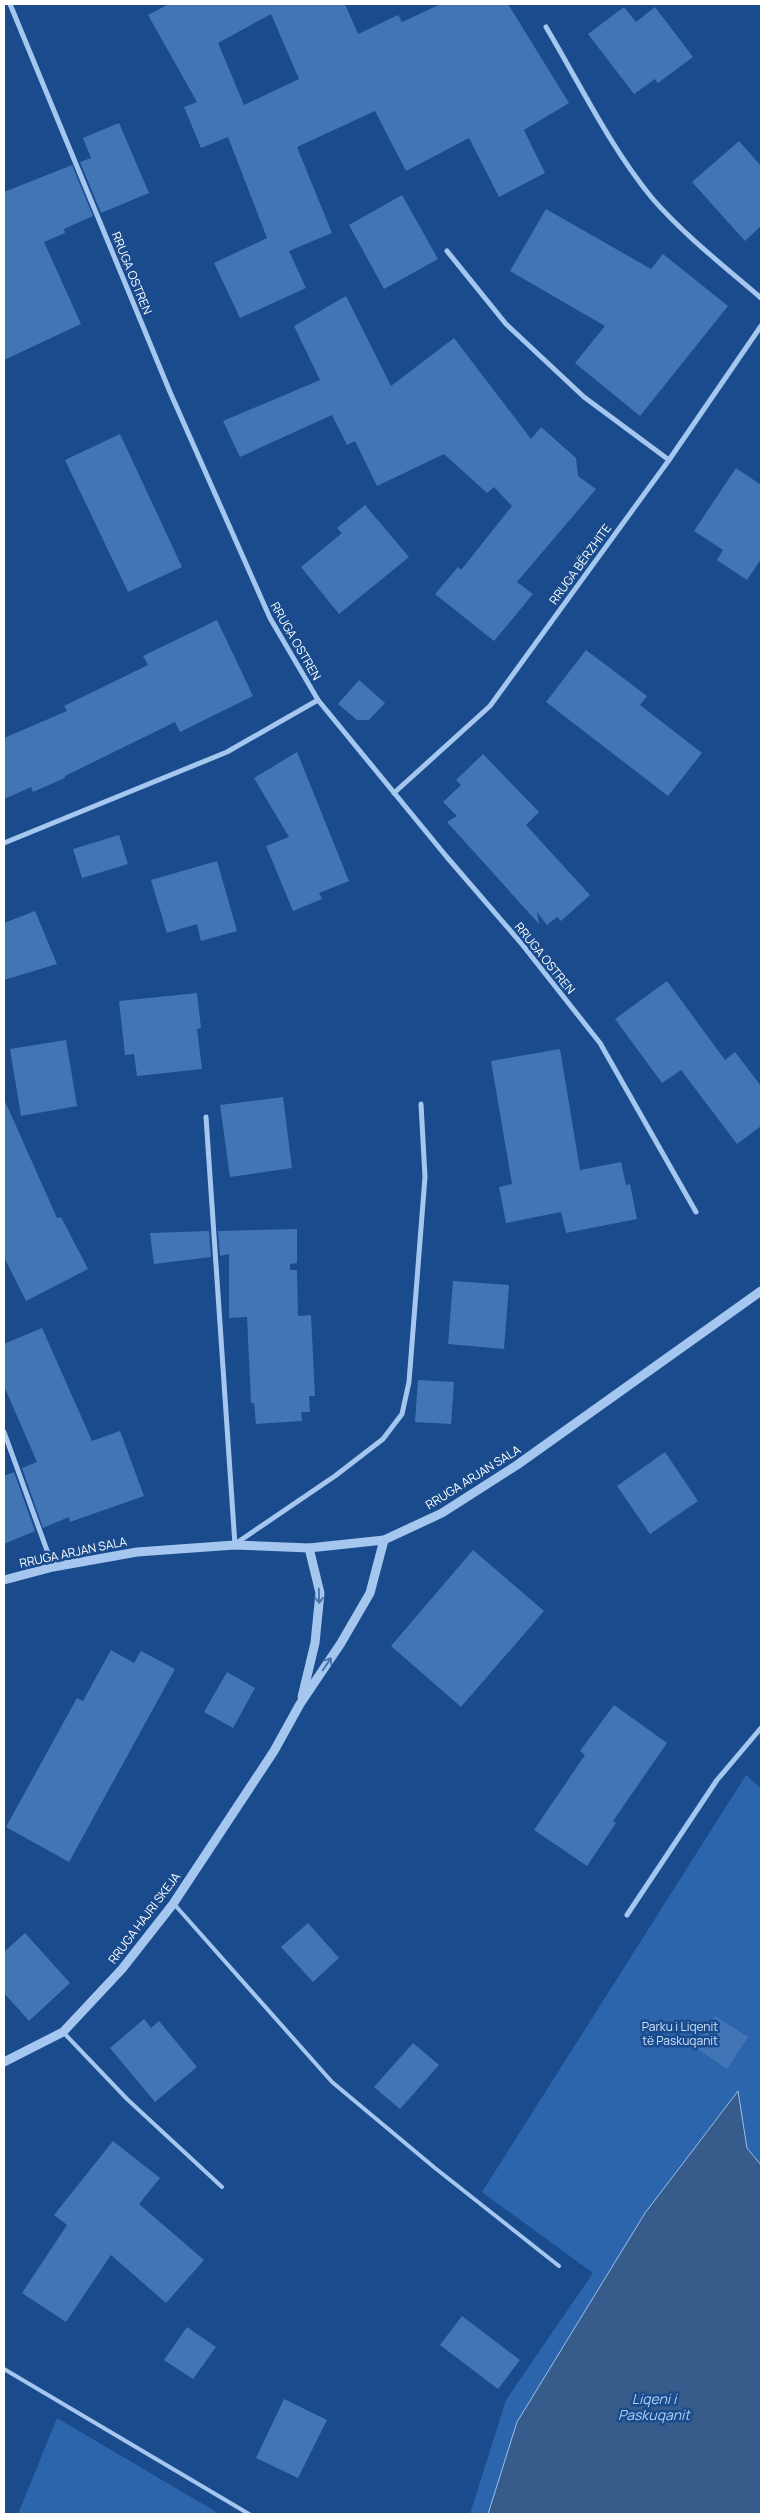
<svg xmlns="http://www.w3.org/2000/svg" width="765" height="2518" font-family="Manrope,sans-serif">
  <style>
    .green { fill: #2c65ac }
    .water { fill: #375c8c; stroke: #98c1f0 }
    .building { fill: #4275b6; fill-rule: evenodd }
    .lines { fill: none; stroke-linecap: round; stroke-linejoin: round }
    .service { stroke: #a5c6ee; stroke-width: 4 }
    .minor { stroke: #a5c6ee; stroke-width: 5 }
    .tertiary { stroke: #a5c6ee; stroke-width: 9 }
    .oneway { stroke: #4a76af }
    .labels { text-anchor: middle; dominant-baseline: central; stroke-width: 5; stroke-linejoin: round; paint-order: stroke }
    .street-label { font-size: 12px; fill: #fff; stroke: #194b8d }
    .park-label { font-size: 12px; fill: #cbe0fa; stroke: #194b8d }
    .water-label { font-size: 14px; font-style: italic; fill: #b1d0f5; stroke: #194b8d }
  </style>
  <rect width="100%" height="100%" fill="#194b8d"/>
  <g class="green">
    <path d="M 746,1775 L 761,1788 L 761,2165 L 747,2148 L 738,2091 L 645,2213 L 517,2422 L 488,2514 L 470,2514 L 506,2400 L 593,2273 L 482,2192 Z"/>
    <path d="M 57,2418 L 218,2513 L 217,2514 L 18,2514 Z"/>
  </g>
  <path class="water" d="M 738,2091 L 747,2148 L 761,2165 L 761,2514 L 488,2514 L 517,2422 L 645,2213 Z"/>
  <g class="building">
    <path d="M 169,4 L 345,4 L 358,34 L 398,15 L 402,22 L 441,4 L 508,4 L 569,103 L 524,130 L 545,173 L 499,197 L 469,138 L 406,171 L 375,111 L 297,147 L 332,233 L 289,251 L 306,288 L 240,318 L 214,263 L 267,238 L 228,137 L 201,148 L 184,107 L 197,102 L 148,15 ZM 271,14 L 299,79 L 244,105 L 218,43 Z"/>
    <path d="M 624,7 L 636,22 L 655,7 L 693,57 L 658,83 L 655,79 L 634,94 L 588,34 Z"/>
    <path d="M 119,123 L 149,193 L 101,213 L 80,162 L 91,158 L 83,138 Z"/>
    <path d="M 739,141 L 761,166 L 761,226 L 745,241 L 692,182 Z"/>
    <path d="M 72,165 L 93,216 L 64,229 L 65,233 L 44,242 L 81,324 L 4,360 L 4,192 Z"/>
    <path d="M 402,195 L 438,259 L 384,289 L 349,225 Z"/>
    <path d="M 546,209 L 651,269 L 663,254 L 728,306 L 640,416 L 575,363 L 605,326 L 510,271 Z"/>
    <path d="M 346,296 L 391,386 L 454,338 L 531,439 L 541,427 L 576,458 L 578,476 L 596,489 L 517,582 L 533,594 L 494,641 L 435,594 L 458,567 L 461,570 L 512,506 L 494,487 L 487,493 L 444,454 L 377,486 L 355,441 L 347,445 L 332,415 L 240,457 L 223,421 L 320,380 L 294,326 Z"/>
    <path d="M 120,434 L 182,567 L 128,592 L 65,460 Z"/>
    <path d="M 736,468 L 761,485 L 761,559 L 747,580 L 717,560 L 723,550 L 694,531 Z"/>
    <path d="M 365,505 L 409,557 L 339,614 L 301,567 L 342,533 L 337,528 Z"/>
    <path d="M 217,620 L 253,696 L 180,732 L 175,722 L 65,776 L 65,778 L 33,792 L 31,787 L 4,799 L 4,738 L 67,711 L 64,706 L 148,665 L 143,656 Z"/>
    <path d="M 586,650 L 647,696 L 640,705 L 702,753 L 668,796 L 546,702 Z"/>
    <path d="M 359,680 L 385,703 L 369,720 L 357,720 L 338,704 Z"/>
    <path d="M 297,752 L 349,881 L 319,893 L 322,899 L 293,911 L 266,846 L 289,837 L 254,778 Z"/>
    <path d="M 483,754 L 539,812 L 526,825 L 590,895 L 561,921 L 557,917 L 547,925 L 537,912 L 539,924 L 447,822 L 457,816 L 443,802 L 461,785 L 456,780 Z"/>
    <path d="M 119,835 L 128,864 L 82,878 L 73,849 Z"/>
    <path d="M 217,861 L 237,931 L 201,941 L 197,924 L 167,933 L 151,880 Z"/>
    <path d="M 35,911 L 57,964 L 4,980 L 4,923 Z"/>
    <path d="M 667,981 L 725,1060 L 735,1052 L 761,1086 L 761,1126 L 737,1144 L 681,1070 L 662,1083 L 615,1019 Z"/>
    <path d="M 197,993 L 201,1028 L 197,1029 L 202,1069 L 137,1076 L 134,1054 L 125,1055 L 119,1001 Z"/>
    <path d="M 66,1040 L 77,1106 L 21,1116 L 10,1049 Z"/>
    <path d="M 560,1049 L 580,1170 L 621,1162 L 626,1185 L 630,1184 L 637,1219 L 566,1233 L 561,1212 L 506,1223 L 499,1187 L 512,1184 L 491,1061 Z"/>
    <path d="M 283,1097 L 292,1168 L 230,1177 L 220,1105 Z"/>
    <path d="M 4,1099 L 57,1218 L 61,1217 L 88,1269 L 26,1301 L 4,1257 Z"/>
    <path d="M 297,1229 L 297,1263 L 290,1264 L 290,1270 L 297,1270 L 298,1316 L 311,1315 L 315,1396 L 309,1396 L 310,1412 L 301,1412 L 302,1421 L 256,1424 L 254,1403 L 251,1403 L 247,1317 L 229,1318 L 229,1254 L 220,1256 L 218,1231 Z"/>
    <path d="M 209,1231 L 211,1257 L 154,1264 L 150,1233 Z"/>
    <path d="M 453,1281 L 509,1285 L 504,1349 L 448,1344 Z"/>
    <path d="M 42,1328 L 92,1441 L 120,1431 L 144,1496 L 70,1522 L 69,1517 L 43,1528 L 22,1468 L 37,1462 L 4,1386 L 4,1344 Z"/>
    <path d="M 418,1380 L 454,1382 L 451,1424 L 415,1422 Z"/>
    <path d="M 665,1452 L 698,1501 L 650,1534 L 617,1486 Z"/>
    <path d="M 14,1472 L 35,1531 L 4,1544 L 4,1476 Z"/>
    <path d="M 473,1550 L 544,1611 L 461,1707 L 391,1646 Z"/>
    <path d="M 111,1650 L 134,1663 L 141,1651 L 175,1669 L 69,1862 L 6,1827 L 77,1698 L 83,1701 Z"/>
    <path d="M 227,1672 L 255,1688 L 233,1728 L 204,1712 Z"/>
    <path d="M 614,1705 L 667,1743 L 613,1821 L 616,1823 L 587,1866 L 534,1830 L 585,1755 L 580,1751 Z"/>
    <path d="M 308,1923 L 339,1958 L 313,1982 L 281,1947 Z"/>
    <path d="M 25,1933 L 70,1983 L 29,2021 L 4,1993 L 4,1952 Z"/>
    <path d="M 715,2016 L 748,2037 L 727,2069 L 695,2047 Z"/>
    <path d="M 144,2019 L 151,2028 L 159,2021 L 197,2067 L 155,2102 L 110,2048 Z"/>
    <path d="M 413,2043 L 439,2065 L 400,2109 L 374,2087 Z"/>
    <path d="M 113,2141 L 160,2178 L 139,2204 L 204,2260 L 166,2303 L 111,2255 L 66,2322 L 22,2293 L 67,2225 L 54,2215 Z"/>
    <path d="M 462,2316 L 520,2360 L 498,2389 L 440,2345 Z"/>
    <path d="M 187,2327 L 216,2347 L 193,2379 L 164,2360 Z"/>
    <path d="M 284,2399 L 327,2420 L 298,2478 L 256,2458 Z"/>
  </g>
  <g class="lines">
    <g class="service">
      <path d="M 174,1904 L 332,2082 L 435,2168 L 559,2266"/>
      <path d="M 63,2032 L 127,2099 L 222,2187"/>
      <path d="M 4,2369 L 249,2514"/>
    </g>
    <g class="minor">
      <path d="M 10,4 L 170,392 L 270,618 L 318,700 L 446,856 L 521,943 L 600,1043 L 696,1212"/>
      <path d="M 546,27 C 580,84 610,147 652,198 C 683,234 725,267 761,298"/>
      <path d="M 447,251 L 506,324 L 584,397 L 669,460"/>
      <path d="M 394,793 L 490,706 L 669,460 L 761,326"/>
      <path d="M 4,843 L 227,752 L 318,700"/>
      <path d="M 206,1117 L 235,1545"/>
      <path d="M 4,1432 L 53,1567"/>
      <path d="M 235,1544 L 335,1476 L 383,1439 L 402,1414 L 409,1382 L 425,1177 L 421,1104"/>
      <path d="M 627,1915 L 717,1780 L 761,1728"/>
    </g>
    <g class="tertiary">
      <path d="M 4,1580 L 53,1567 L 137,1552 L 235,1545 L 309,1548 L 384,1540 L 442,1513 L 517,1465 L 761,1291"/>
      <path d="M 302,1697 L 315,1643 L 320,1593 L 309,1548"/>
      <path d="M 4,2062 L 63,2032 L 122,1969 L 173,1904 L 274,1751 L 300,1704 L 341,1643 L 370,1593 L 384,1540"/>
    </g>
  </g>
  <defs><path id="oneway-shaft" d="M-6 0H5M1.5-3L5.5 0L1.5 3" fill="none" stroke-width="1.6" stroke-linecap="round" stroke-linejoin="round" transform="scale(1.25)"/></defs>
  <g class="oneway">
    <use href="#oneway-shaft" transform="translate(319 1596) rotate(89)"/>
    <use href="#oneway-shaft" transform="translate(327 1664) rotate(-56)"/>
  </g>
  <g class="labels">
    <g class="street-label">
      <text transform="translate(132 273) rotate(68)">RRUGA OSTREN</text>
      <text transform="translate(580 564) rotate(-54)">RRUGA BËRZHITE</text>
      <text transform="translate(296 641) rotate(60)">RRUGA OSTREN</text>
      <text transform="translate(545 958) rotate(51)">RRUGA OSTREN</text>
      <text transform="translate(473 1477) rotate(-32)">RRUGA ARJAN SALA</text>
      <text transform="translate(73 1552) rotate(-12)">RRUGA ARJAN SALA</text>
      <text transform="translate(144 1918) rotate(-53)">RRUGA HAJRI SKEJA</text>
    </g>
    <g class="park-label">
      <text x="680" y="2026">Parku i Liqenit<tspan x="680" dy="14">të Paskuqanit</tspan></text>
    </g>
    <g class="water-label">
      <text x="654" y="2398">Liqeni i<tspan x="654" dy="16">Paskuqanit</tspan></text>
    </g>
  </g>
  <rect width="765" height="2518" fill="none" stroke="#ffffff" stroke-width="10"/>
</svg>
